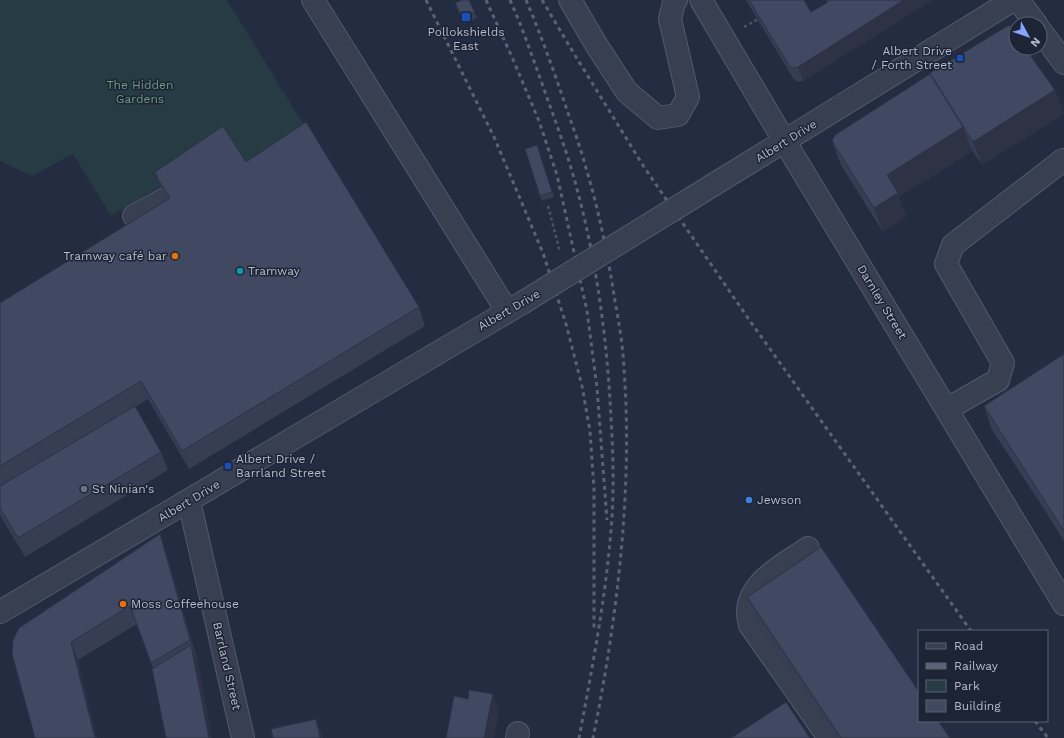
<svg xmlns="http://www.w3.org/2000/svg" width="1064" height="738" font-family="'Work Sans',sans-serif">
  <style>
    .green { fill: #263b43 }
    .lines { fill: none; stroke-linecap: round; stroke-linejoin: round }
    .minor-casing { stroke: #535a6c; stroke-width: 24 }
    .path { stroke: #44585f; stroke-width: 2.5; stroke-dasharray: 3 3; stroke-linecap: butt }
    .minor { stroke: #383f51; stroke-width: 22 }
    .rail { stroke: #5a6278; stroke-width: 3; stroke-dasharray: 4 4; stroke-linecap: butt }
    .minor-bridge-casing { stroke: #535a6c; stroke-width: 24; stroke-linecap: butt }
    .minor-bridge { stroke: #383f51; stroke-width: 22 }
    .wall { fill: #373e54 }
    .shaded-wall { fill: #2d3245 }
    .building { fill: #404862; stroke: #2d3245 }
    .transit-dot { fill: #1a4fb4; stroke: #1d2436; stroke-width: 1.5 }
    .food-dot { fill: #e8710a; stroke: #1d2436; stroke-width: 1.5 }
    .culture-dot { fill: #0f9aa8; stroke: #1d2436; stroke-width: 1.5 }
    .worship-dot { fill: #6b7280; stroke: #1d2436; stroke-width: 1.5 }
    .shop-dot { fill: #3f7fe0; stroke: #1d2436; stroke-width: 1.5 }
    .labels { text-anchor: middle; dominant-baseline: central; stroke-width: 3; stroke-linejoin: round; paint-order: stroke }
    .poi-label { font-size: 12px; fill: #b5bacc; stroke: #1d2436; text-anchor: start }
    .park-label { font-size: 12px; fill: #6b9e7f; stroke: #1d2436 }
    .street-label { font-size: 12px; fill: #b5bacc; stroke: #1d2436 }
  </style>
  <rect width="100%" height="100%" fill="#242c42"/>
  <path class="green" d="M 0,0 L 227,0 L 313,140 L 253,180 L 229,145 L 111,216 L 73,154 L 32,176 L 0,161 Z"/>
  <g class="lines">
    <g class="minor-casing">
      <g id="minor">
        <path d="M 313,0 L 507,311"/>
        <path d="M 570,0 L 597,46 L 627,92 L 658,118 L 678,115 L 688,97 L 670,19 L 674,2 L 676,0"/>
        <path d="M 701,0 L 785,142 L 1064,604"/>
        <path d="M 1018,0 L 1036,24"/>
        <path d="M 1040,30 L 1064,63"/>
        <path d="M 713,185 L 1013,0"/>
        <path d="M 128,238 L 144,229 L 134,216 L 165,199"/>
        <path d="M 947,409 L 998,380 L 1003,363 L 946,264 L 953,245 L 1063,160"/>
        <path d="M 189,501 L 243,738"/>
        <path d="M 808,548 C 785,564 749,581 748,612 C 748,616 749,621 750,625 L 829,738"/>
        <path d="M 0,612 L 522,303"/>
        <path d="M 517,738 L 518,733"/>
      </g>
    </g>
    <g class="path">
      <path d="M 744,27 L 758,19"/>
      <path d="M 548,206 L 560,252"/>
    </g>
    <use href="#minor" class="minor"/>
    <g class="rail">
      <path d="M 426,0 L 494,137 L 543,253 L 566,324 L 582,386 L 590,431 L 594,489 L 594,630"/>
      <path d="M 486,0 L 512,57 L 539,121 L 557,175 L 587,311 L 597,388 L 607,520"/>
      <path d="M 510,0 C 523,29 533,59 544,89 C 553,115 563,141 571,168 C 595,248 607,335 611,418 C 613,451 614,484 612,517 C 607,591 593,664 579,738"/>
      <path d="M 526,0 C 539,30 550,61 561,92 C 569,117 579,142 586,168 C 599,211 608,256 615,301 C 619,323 623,346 624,369 C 633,489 617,620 593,738"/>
      <path d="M 542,0 L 573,52 L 644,167 L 750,321 L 971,631"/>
      <path d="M 1035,721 L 1048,738"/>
    </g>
    <g class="minor-bridge-casing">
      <path id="minor-bridge" d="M 522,303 L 713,185"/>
    </g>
    <use href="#minor-bridge" class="minor-bridge"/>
  </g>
  <g class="wall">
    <path d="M 746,0 L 804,0 L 811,12 L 827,3 L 826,0 L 932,0 L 803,81 L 797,82 L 793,78 Z"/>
    <path d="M 455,3 L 475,13 L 477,18 L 464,24 Z"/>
    <path d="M 930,73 L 1055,90 L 1064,114 L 982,165 L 969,145 L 972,151 L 899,197 L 906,217 L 883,232 L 841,165 L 832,141 L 933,79 Z"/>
    <path d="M 537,145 L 554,197 L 542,201 L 540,196 Z"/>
    <path d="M 246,162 L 419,307 L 425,326 L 189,469 L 148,399 L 135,407 L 161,452 L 168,470 L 25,557 L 0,515 L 0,303 L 166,200 L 155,172 Z"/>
    <path d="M 1064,354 L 1064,541 L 1048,515 L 992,430 L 984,406 Z"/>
    <path d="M 166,552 L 197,658 L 196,658 L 198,663 L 153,668 L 137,624 L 78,660 L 12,654 Z"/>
    <path d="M 747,597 L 950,738 L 836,738 L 753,615 Z"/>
  </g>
  <g class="shaded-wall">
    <path d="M 904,0 L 932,0 L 803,81 L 798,67 Z"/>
    <path d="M 1055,90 L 1064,114 L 982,165 L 973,142 Z"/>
    <path d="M 963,127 L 972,151 L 899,197 L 906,217 L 883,232 L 874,208 L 887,175 Z"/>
    <path d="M 160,534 L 166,552 L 197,658 L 190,640 Z"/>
    <path d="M 71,642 L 78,660 L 97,738 L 95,738 Z"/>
    <path d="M 191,645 L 198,663 L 212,738 L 209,738 Z"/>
    <path d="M 493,694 L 499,712 L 494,738 L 484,738 Z"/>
    <path d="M 316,719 L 323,738 L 320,738 Z"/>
  </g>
  <g class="building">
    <path d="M 462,0 L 469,0 L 475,13 L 462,18 L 455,3 Z"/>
    <path d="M 749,0 L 804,0 L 811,12 L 828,2 L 827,0 L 904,0 L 798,67 L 792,68 L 788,64 Z"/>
    <path d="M 1009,25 L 1016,35 L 1016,48 L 1025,48 L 1055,90 L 973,142 L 930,73 Z"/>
    <path d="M 930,74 L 963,127 L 887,175 L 898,193 L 874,208 L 832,141 L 835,135 Z"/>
    <path d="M 306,122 L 419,307 L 182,451 L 141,381 L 0,466 L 0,303 L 170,198 L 159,181 L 155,172 L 223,126 L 246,162 Z"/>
    <path d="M 537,145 L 552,192 L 540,196 L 525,149 Z"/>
    <path d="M 1064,354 L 1064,531 L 1039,492 L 984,406 Z"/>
    <path d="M 135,406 L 161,452 L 18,538 L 0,508 L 0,486 Z"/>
    <path d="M 160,534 L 190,640 L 151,663 L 130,606 L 71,642 L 95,738 L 35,738 L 12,654 L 13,640 L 19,628 Z"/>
    <path d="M 821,547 L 919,692 L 919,721 L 938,721 L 950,738 L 841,738 L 747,597 Z"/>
    <path d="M 191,645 L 209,738 L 166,738 L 152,669 Z"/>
    <path d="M 469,690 L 493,694 L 484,738 L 446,738 L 454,696 L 468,699 Z"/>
    <path d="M 786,702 L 810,738 L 731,738 Z"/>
    <path d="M 316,719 L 320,738 L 273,738 L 271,729 Z"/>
  </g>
  <g class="transit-dot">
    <rect x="461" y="12" width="10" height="10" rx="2"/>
    <rect x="956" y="54" width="8" height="8" rx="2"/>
    <rect x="224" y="462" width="8" height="8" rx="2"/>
  </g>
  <g class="food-dot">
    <circle cx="175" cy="256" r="4"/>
    <circle cx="123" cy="604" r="4"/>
  </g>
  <circle class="culture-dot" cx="240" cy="271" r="4"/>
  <circle class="worship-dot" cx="84" cy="489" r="4"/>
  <circle class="shop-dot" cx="749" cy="500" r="4"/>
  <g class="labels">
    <g class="poi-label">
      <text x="466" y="32" text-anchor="middle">Pollokshields<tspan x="466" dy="14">East</tspan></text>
      <text x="952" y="51" text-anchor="end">Albert Drive<tspan x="952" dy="14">/ Forth Street</tspan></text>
      <text x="167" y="256" text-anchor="end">Tramway café bar</text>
      <text x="248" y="271">Tramway</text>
      <text x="236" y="459">Albert Drive /<tspan x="236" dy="14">Barrland Street</tspan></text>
      <text x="92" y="489">St Ninian's</text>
      <text x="757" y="500">Jewson</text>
      <text x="131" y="604">Moss Coffeehouse</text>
    </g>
    <g class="park-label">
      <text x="140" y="85">The Hidden<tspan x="140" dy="14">Gardens</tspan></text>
    </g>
    <g class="street-label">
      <text transform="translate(786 141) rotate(-32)">Albert Drive</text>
      <text transform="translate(882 302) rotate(59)">Darnley Street</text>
      <text transform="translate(509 310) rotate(-30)">Albert Drive</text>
      <text transform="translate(189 501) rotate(-31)">Albert Drive</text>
      <text transform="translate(227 666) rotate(77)">Barrland Street</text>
    </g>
  </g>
  <rect x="918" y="630" width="130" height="92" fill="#1d2436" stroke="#5a6072"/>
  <rect x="926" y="643" width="20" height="6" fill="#383f51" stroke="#5a6072"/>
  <text x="954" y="650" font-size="12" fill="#b5bacc">Road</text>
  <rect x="926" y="663" width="20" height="6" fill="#5a6278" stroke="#5a6072"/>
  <text x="954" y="670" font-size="12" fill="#b5bacc">Railway</text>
  <rect x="926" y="680" width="20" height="12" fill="#263b43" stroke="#5a6072"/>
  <text x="954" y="690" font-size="12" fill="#b5bacc">Park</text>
  <rect x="926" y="700" width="20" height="12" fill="#404862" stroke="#5a6072"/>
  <text x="954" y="710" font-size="12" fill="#b5bacc">Building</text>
  <g transform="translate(1028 36) rotate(130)"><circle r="19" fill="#1d2436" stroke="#5a6072"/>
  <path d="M0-3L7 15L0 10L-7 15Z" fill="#88a3fd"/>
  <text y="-6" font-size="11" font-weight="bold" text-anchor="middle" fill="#b5bacc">N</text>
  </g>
</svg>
